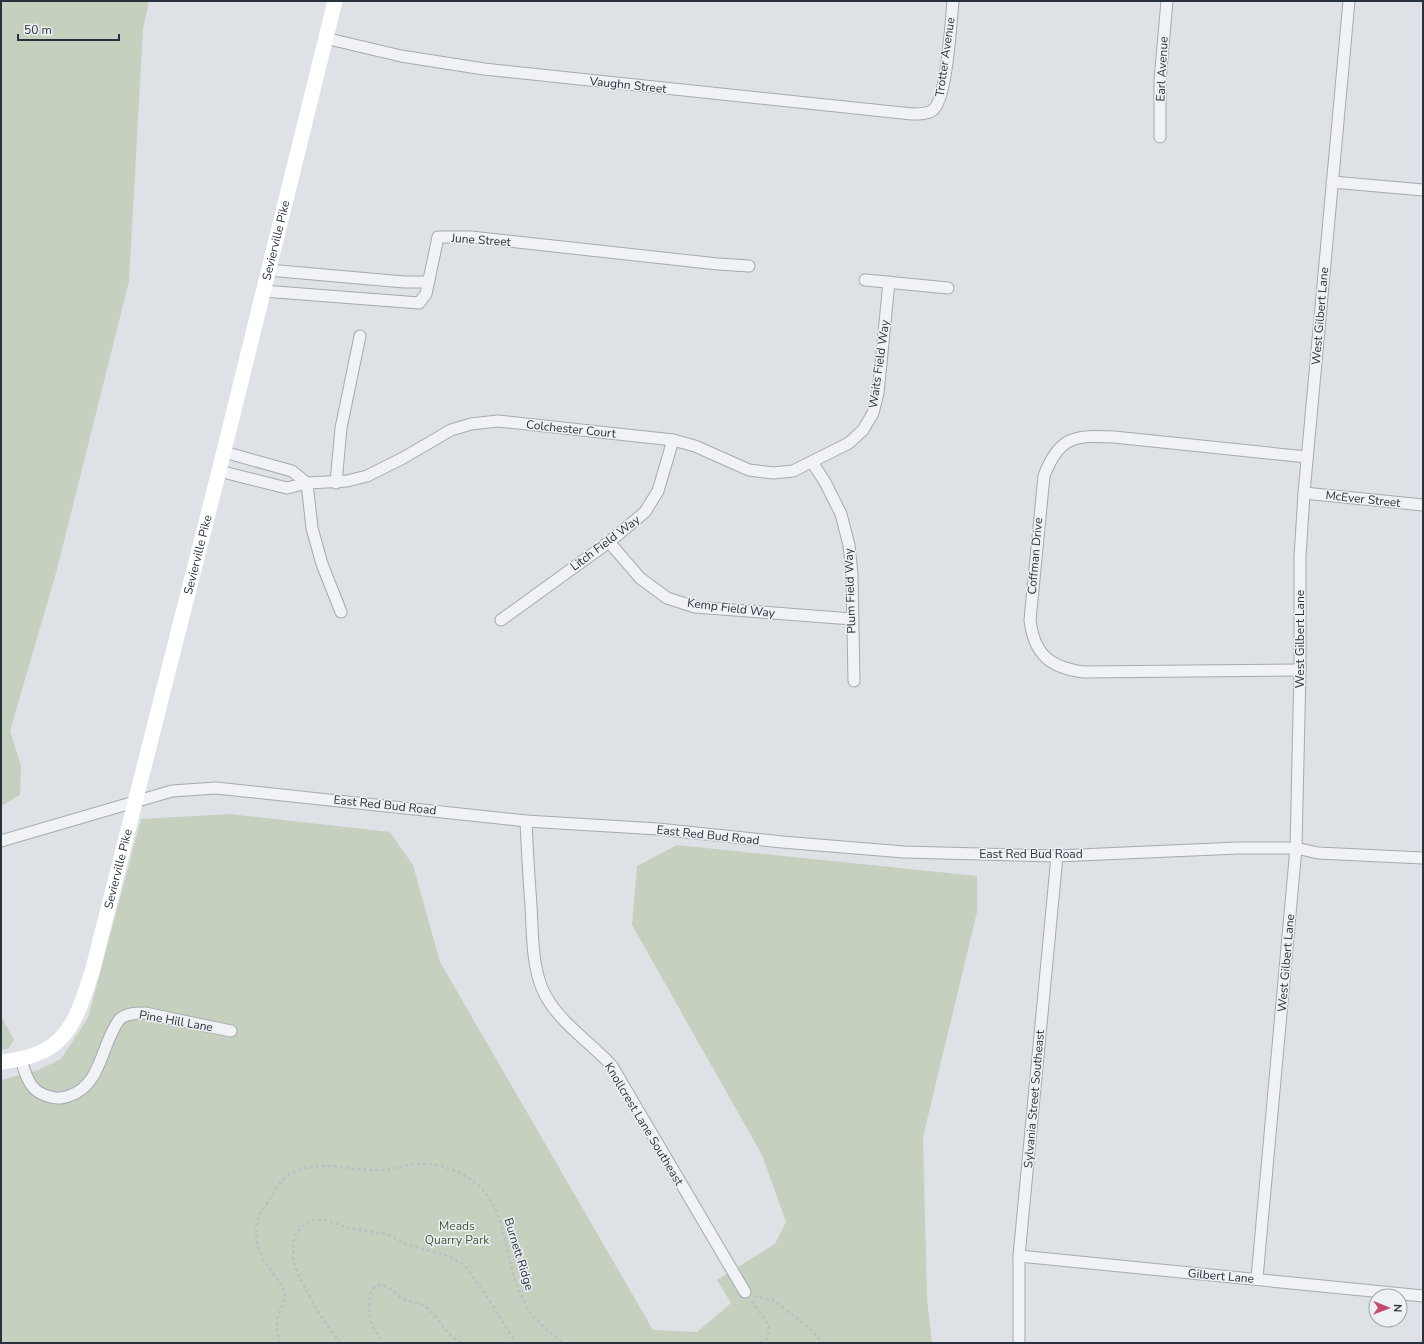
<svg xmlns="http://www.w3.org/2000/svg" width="1424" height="1344" font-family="'Nunito Sans',sans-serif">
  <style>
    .green { fill: #c6d0bf }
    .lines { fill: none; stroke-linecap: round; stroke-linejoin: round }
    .street-casing { stroke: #a4aab0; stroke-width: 13 }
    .path { stroke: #bcc0c5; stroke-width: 2.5; stroke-dasharray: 3 3; stroke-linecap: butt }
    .street { stroke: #f0f2f5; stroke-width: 11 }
    .secondary { stroke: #fff; stroke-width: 15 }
    .labels { text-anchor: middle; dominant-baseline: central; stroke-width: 3; stroke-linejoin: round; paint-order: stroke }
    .street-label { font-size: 12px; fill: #28323c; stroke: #edf1f4 }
    .park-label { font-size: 12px; fill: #415636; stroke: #edf1f4 }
  </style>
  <rect width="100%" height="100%" fill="#dee2e6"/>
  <g class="green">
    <path d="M 1,1 L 149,1 L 143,29 L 129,281 L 56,573 L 10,731 L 21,766 L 20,795 L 1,806 Z"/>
    <path d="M 229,814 L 390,832 L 413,865 L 440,962 L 653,1330 L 697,1332 L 731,1303 L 717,1280 L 775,1244 L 786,1222 L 762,1155 L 632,925 L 637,866 L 677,845 L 977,876 L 977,912 L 923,1137 L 927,1299 L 932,1343 L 1,1343 L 1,1080 L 38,1070 L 61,1059 L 88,1018 L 141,819 Z"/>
    <path d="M 1,1016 L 14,1040 L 8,1049 L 1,1049 Z"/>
  </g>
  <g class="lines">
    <g class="street-casing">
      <g id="street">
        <path d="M 325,38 L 401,56 L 484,69 L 912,114 C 919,114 928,114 933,110 C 947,99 951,21 953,1"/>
        <path d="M 1160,137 L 1160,80 L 1167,1"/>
        <path d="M 1332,182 L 1423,190"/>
        <path d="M 268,270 L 404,282 L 428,282"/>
        <path d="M 865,280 L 948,288"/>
        <path d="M 263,291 L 419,303 L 426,294 L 438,237 L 471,237 L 718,264 L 749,266"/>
        <path d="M 224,452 L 292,471 L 307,483"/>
        <path d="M 812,462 L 825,482 L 841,514 L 849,545 L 852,574 L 854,681"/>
        <path d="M 219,471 L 287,488 L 307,483 L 347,481 L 367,476 L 403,458 L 451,430 L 471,424 L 498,421 L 673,440 L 695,446 L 749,470 L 773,473 L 793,471 L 849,443 L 863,430 L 873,413 L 878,393 L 889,282"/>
        <path d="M 307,483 L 312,528 L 322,564 L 341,612"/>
        <path d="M 336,483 L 341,428 L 360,336"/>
        <path d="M 1304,493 L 1423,505"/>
        <path d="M 609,542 L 640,578 L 667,598 L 695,607 L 852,619"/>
        <path d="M 501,620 L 609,542 L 645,512 L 658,491 L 673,440"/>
        <path d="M 1300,670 L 1084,672 C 1051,668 1034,655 1030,620 L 1044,476 C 1059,436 1075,435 1114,437 L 1307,457"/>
        <path d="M 526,821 C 527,849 529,877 531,906 C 533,937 531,976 550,1003 C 567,1028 592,1044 612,1066 L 745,1292"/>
        <path d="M 1,841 L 172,791 L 216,788 L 526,821 L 658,829 L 782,842 L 904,852 L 1057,856 L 1238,848 L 1296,848 L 1318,853 L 1423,858"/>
        <path d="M 21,1060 C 27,1078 30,1093 51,1097 C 58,1099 62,1098 69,1096 C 102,1085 101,1044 119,1020 C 125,1013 137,1013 145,1013 L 231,1031"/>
        <path d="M 1019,1256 L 1423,1296"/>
        <path d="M 1257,1278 L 1296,848 L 1300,670 L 1300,557 L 1304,493 L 1349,1"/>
        <path d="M 1019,1343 L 1019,1256 L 1057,856"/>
      </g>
    </g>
    <g class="path">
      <path d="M 754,1296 L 773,1300 L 807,1326 L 823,1343"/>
      <path d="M 752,1301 L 769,1326 L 767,1339 L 760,1343"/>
      <path d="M 279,1343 C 278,1334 276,1325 278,1316 C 280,1309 286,1301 285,1293 C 282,1281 262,1264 258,1246 C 253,1227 258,1214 270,1199 C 275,1191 280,1180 288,1175 C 318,1157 352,1172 384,1170 C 395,1170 405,1165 416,1164 C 436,1162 463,1171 478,1185 C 509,1215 504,1263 523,1299 C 525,1302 526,1307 528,1310 C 539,1323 550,1333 563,1343"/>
      <path d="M 340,1343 L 318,1312 L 299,1276 L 293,1260 L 294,1237 L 303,1225 L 313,1220 L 325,1220 L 349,1228 L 386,1234 L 409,1245 L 445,1255 L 458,1261 L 465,1266 L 489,1300 L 516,1343"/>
      <path d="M 386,1343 C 369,1329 366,1310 372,1289 C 385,1277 394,1295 404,1299 C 411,1302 421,1303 427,1308 C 442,1321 443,1333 462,1343"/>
    </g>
    <use href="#street" class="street"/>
    <path class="secondary" id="s1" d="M 1,1062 C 65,1055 74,1027 92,972 L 219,471 L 335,1"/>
  </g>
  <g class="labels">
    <g class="street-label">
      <text transform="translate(945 57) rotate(-82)">Trotter Avenue</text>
      <text transform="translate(1162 69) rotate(-87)">Earl Avenue</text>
      <text transform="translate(628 85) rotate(6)">Vaughn Street</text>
      <text stroke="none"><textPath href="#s1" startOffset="894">Sevierville Pike</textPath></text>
      <text transform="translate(481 240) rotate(4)">June Street</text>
      <text transform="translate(1320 316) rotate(-85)">West Gilbert Lane</text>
      <text transform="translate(879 364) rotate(-82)">Waits Field Way</text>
      <text transform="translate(571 429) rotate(6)">Colchester Court</text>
      <text transform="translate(1363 499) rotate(6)">McEver Street</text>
      <text transform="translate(605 543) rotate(-37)">Litch Field Way</text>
      <text stroke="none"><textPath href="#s1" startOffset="570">Sevierville Pike</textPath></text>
      <text transform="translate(1035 556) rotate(-85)">Coffman Drive</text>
      <text transform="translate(850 591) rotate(-92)">Plum Field Way</text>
      <text transform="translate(731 608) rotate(7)">Kemp Field Way</text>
      <text transform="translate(1300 639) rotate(-90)">West Gilbert Lane</text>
      <text transform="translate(385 805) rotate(6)">East Red Bud Road</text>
      <text transform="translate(708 835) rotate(6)">East Red Bud Road</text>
      <text x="1031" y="854">East Red Bud Road</text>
      <text stroke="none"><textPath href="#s1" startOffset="246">Sevierville Pike</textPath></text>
      <text transform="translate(1286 963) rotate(-85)">West Gilbert Lane</text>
      <text transform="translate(176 1021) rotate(10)">Pine Hill Lane</text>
      <text transform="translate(1034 1099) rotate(-85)">Sylvania Street Southeast</text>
      <text transform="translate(644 1124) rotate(59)">Knollcrest Lane Southeast</text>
      <text transform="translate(519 1254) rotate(73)">Burnett Ridge</text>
      <text transform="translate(1221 1276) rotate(5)">Gilbert Lane</text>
    </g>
    <g class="park-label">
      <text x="457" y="1226">Meads<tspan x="457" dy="14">Quarry Park</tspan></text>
    </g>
  </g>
  <rect width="1424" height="1344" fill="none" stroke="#28323c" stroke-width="4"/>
  <g transform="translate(1388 1308) rotate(91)"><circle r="19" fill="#edf1f4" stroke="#9ea5aa"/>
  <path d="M0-3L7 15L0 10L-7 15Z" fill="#c44a6d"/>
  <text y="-6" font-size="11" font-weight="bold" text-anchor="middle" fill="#28323c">N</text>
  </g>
  <path d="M18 34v6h101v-6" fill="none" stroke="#28323c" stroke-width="2"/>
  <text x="24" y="34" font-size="12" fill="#28323c" stroke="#edf1f4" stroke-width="3" paint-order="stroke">50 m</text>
</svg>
